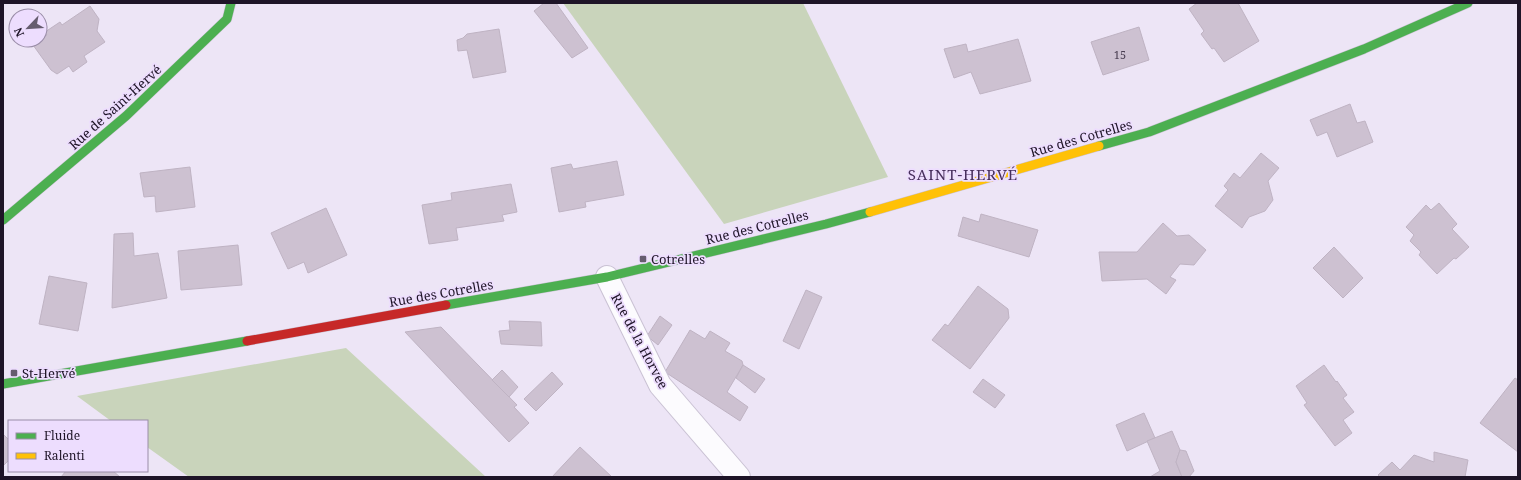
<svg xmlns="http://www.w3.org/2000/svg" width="1521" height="480" font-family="'Noto Serif',serif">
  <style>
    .green { fill: #c9d4bb }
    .building { fill: #cdc1d1; stroke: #bfb3c3 }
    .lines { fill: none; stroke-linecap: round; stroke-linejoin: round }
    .street-casing { stroke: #cac2d4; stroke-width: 24 }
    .fast-casing { stroke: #cac2d4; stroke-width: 10 }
    .slow-casing { stroke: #cac2d4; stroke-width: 10 }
    .jam-casing { stroke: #cac2d4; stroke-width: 10 }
    .street { stroke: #fcfbfe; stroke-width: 22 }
    .fast { stroke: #4caf50; stroke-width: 9 }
    .slow { stroke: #ffc107; stroke-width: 9 }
    .jam { stroke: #c62828; stroke-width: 9 }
    .poi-dot { fill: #665d6f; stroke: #edddfe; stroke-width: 1.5 }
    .labels { text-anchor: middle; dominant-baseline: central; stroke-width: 3.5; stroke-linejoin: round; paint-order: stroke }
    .number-label { font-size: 11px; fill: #4a3f52 }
    .street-label { font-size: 13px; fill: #1e1427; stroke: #edddfe }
    .poi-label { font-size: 13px; fill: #1e1427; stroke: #edddfe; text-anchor: start }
    .quarter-label { font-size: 15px; letter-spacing: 1px; fill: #472f5c; stroke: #edddfe }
  </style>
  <rect width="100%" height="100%" fill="#ede5f6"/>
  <g class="green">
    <path d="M 563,3 L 803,3 L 888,177 L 724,224 Z"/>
    <path d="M 346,348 L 486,477 L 189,477 L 147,447 L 147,421 L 111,421 L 77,396 Z"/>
  </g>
  <g class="building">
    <path d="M 544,3 L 556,3 L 588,48 L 572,58 L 534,11 Z"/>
    <path d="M 1197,3 L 1238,3 L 1259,41 L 1224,62 L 1214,48 L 1212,49 L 1201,34 L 1204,31 L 1189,9 Z"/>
    <path d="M 90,6 L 99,19 L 97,31 L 105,42 L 84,56 L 87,62 L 73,72 L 69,66 L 57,74 L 51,70 L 33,45 L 47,35 L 45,32 L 60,22 L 62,25 Z"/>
    <path d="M 1139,27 L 1149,60 L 1103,75 L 1091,42 Z"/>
    <path d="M 499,29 L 506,72 L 473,78 L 467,50 L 458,51 L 457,40 L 463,38 L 467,34 Z"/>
    <path d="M 1018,39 L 1031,81 L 980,94 L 971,72 L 954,78 L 944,49 L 966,44 L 968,52 Z"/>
    <path d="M 1350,104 L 1357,123 L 1365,121 L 1373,142 L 1337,157 L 1327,132 L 1317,136 L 1310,120 Z"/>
    <path d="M 1261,153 L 1279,168 L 1268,181 L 1273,200 L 1265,211 L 1249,217 L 1242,228 L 1215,206 L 1228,190 L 1224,186 L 1234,173 L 1240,178 Z"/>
    <path d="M 617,161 L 624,195 L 585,202 L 586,207 L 559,212 L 551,168 L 571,164 L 573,169 Z"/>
    <path d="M 190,167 L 195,207 L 156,212 L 155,196 L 144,197 L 140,173 Z"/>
    <path d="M 511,184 L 517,212 L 502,215 L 504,221 L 456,228 L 458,240 L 429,244 L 422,205 L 452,200 L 451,193 Z"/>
    <path d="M 1439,203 L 1457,224 L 1452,229 L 1469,247 L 1456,259 L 1454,258 L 1437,274 L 1419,255 L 1421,252 L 1410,241 L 1414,235 L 1406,227 L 1426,205 L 1431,210 Z"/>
    <path d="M 326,208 L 347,255 L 308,273 L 304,262 L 288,269 L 271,233 Z"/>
    <path d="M 981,214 L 1038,230 L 1029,257 L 958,236 L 963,217 L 979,222 Z"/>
    <path d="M 1163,223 L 1177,236 L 1189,235 L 1206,250 L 1194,265 L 1180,264 L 1170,277 L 1176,280 L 1166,294 L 1147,279 L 1102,281 L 1099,252 L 1137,252 Z"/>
    <path d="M 133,233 L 134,256 L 158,253 L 167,298 L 112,308 L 114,234 Z"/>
    <path d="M 238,245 L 242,285 L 181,290 L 178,251 Z"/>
    <path d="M 1334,247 L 1363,278 L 1343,298 L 1313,268 Z"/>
    <path d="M 49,276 L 87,283 L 78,331 L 39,324 Z"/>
    <path d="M 978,286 L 1008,309 L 1009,318 L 970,369 L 932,340 L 945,324 L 948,326 Z"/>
    <path d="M 806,290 L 822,297 L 799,349 L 783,341 Z"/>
    <path d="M 660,316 L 672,325 L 658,345 L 647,336 Z"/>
    <path d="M 509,321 L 541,322 L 542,346 L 501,344 L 499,331 L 510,330 Z"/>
    <path d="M 441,327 L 517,405 L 514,407 L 529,423 L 509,442 L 405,332 Z"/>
    <path d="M 690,330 L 705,339 L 710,331 L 730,343 L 725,351 L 742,361 L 743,365 L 727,392 L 748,407 L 740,421 L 665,372 Z"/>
    <path d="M 743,365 L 765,379 L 755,393 L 736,378 Z"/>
    <path d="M 1324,365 L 1336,382 L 1337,381 L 1347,395 L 1343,398 L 1354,412 L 1343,420 L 1352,433 L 1335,446 L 1304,405 L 1307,403 L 1296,386 Z"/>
    <path d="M 502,370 L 518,387 L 509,397 L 492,380 Z"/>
    <path d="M 552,372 L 563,384 L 536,411 L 524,399 Z"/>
    <path d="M 1515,378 L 1518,380 L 1518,452 L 1480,423 Z"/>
    <path d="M 983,379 L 1005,395 L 995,408 L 973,392 Z"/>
    <path d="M 1144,413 L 1155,438 L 1127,451 L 1116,425 Z"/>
    <path d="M 1172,431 L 1180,450 L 1176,462 L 1182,477 L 1150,477 L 1160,471 L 1147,441 Z"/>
    <path d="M 3,434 L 9,440 L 9,460 L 4,465 L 3,464 Z"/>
    <path d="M 580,447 L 612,477 L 552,477 Z"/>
    <path d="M 1180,450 L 1186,451 L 1194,471 L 1189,477 L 1182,477 L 1176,462 Z"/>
    <path d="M 1434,452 L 1468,460 L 1465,477 L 1380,477 L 1378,475 L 1392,462 L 1400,470 L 1414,455 L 1434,462 Z"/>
    <path d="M 66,471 L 113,471 L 120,477 L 61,477 Z"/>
  </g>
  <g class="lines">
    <g class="street-casing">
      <path id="street" d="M 607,277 L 660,385 L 739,477"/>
    </g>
    <g class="fast-casing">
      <g id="fast">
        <path d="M 1099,146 L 1149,132 L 1364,49 L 1468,3"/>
        <path d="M 3,220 L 126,116 L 227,19 L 231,3"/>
        <path d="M 446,305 L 607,277 L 826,224 L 870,212"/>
        <path d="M 3,384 L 247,341"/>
      </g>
    </g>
    <g class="slow-casing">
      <path id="slow" d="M 870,212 L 1099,146"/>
    </g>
    <g class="jam-casing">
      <path id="jam" d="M 247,341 L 446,305"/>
    </g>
    <use href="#street" class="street"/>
    <use href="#fast" class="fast"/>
    <use href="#slow" class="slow"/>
    <use href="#jam" class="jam"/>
  </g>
  <g class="poi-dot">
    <rect x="639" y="255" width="8" height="8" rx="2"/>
    <rect x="10" y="369" width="8" height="8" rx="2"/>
  </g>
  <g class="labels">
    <g class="number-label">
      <text x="1120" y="54">15</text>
    </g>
    <g class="street-label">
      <text transform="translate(115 107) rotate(-42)">Rue de Saint-Hervé</text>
      <text transform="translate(1081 138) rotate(-16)">Rue des Cotrelles</text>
      <text transform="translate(757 227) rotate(-14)">Rue des Cotrelles</text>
      <text transform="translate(441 293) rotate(-10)">Rue des Cotrelles</text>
      <text transform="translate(640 341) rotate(62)">Rue de la Horvee</text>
    </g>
    <g class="poi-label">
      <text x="651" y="259">Cotrelles</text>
      <text x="22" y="373">St-Hervé</text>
    </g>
    <g class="quarter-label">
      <text x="963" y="174">SAINT-HERVÉ</text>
    </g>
  </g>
  <rect width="1521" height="480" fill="none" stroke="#1e1427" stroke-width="8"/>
  <rect x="8" y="420" width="140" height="52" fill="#edddfe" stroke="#9a8da8"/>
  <rect x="16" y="433" width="20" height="6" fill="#4caf50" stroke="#9a8da8"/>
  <text x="44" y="440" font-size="12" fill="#1e1427">Fluide</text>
  <rect x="16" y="453" width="20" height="6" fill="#ffc107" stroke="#9a8da8"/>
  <text x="44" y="460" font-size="12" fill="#1e1427">Ralenti</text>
  <g transform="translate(28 28) rotate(245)"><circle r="19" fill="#edddfe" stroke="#9a8da8"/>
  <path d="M0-3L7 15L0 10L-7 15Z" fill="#665d6f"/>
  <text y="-6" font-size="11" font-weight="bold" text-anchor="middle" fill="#1e1427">N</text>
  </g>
</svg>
